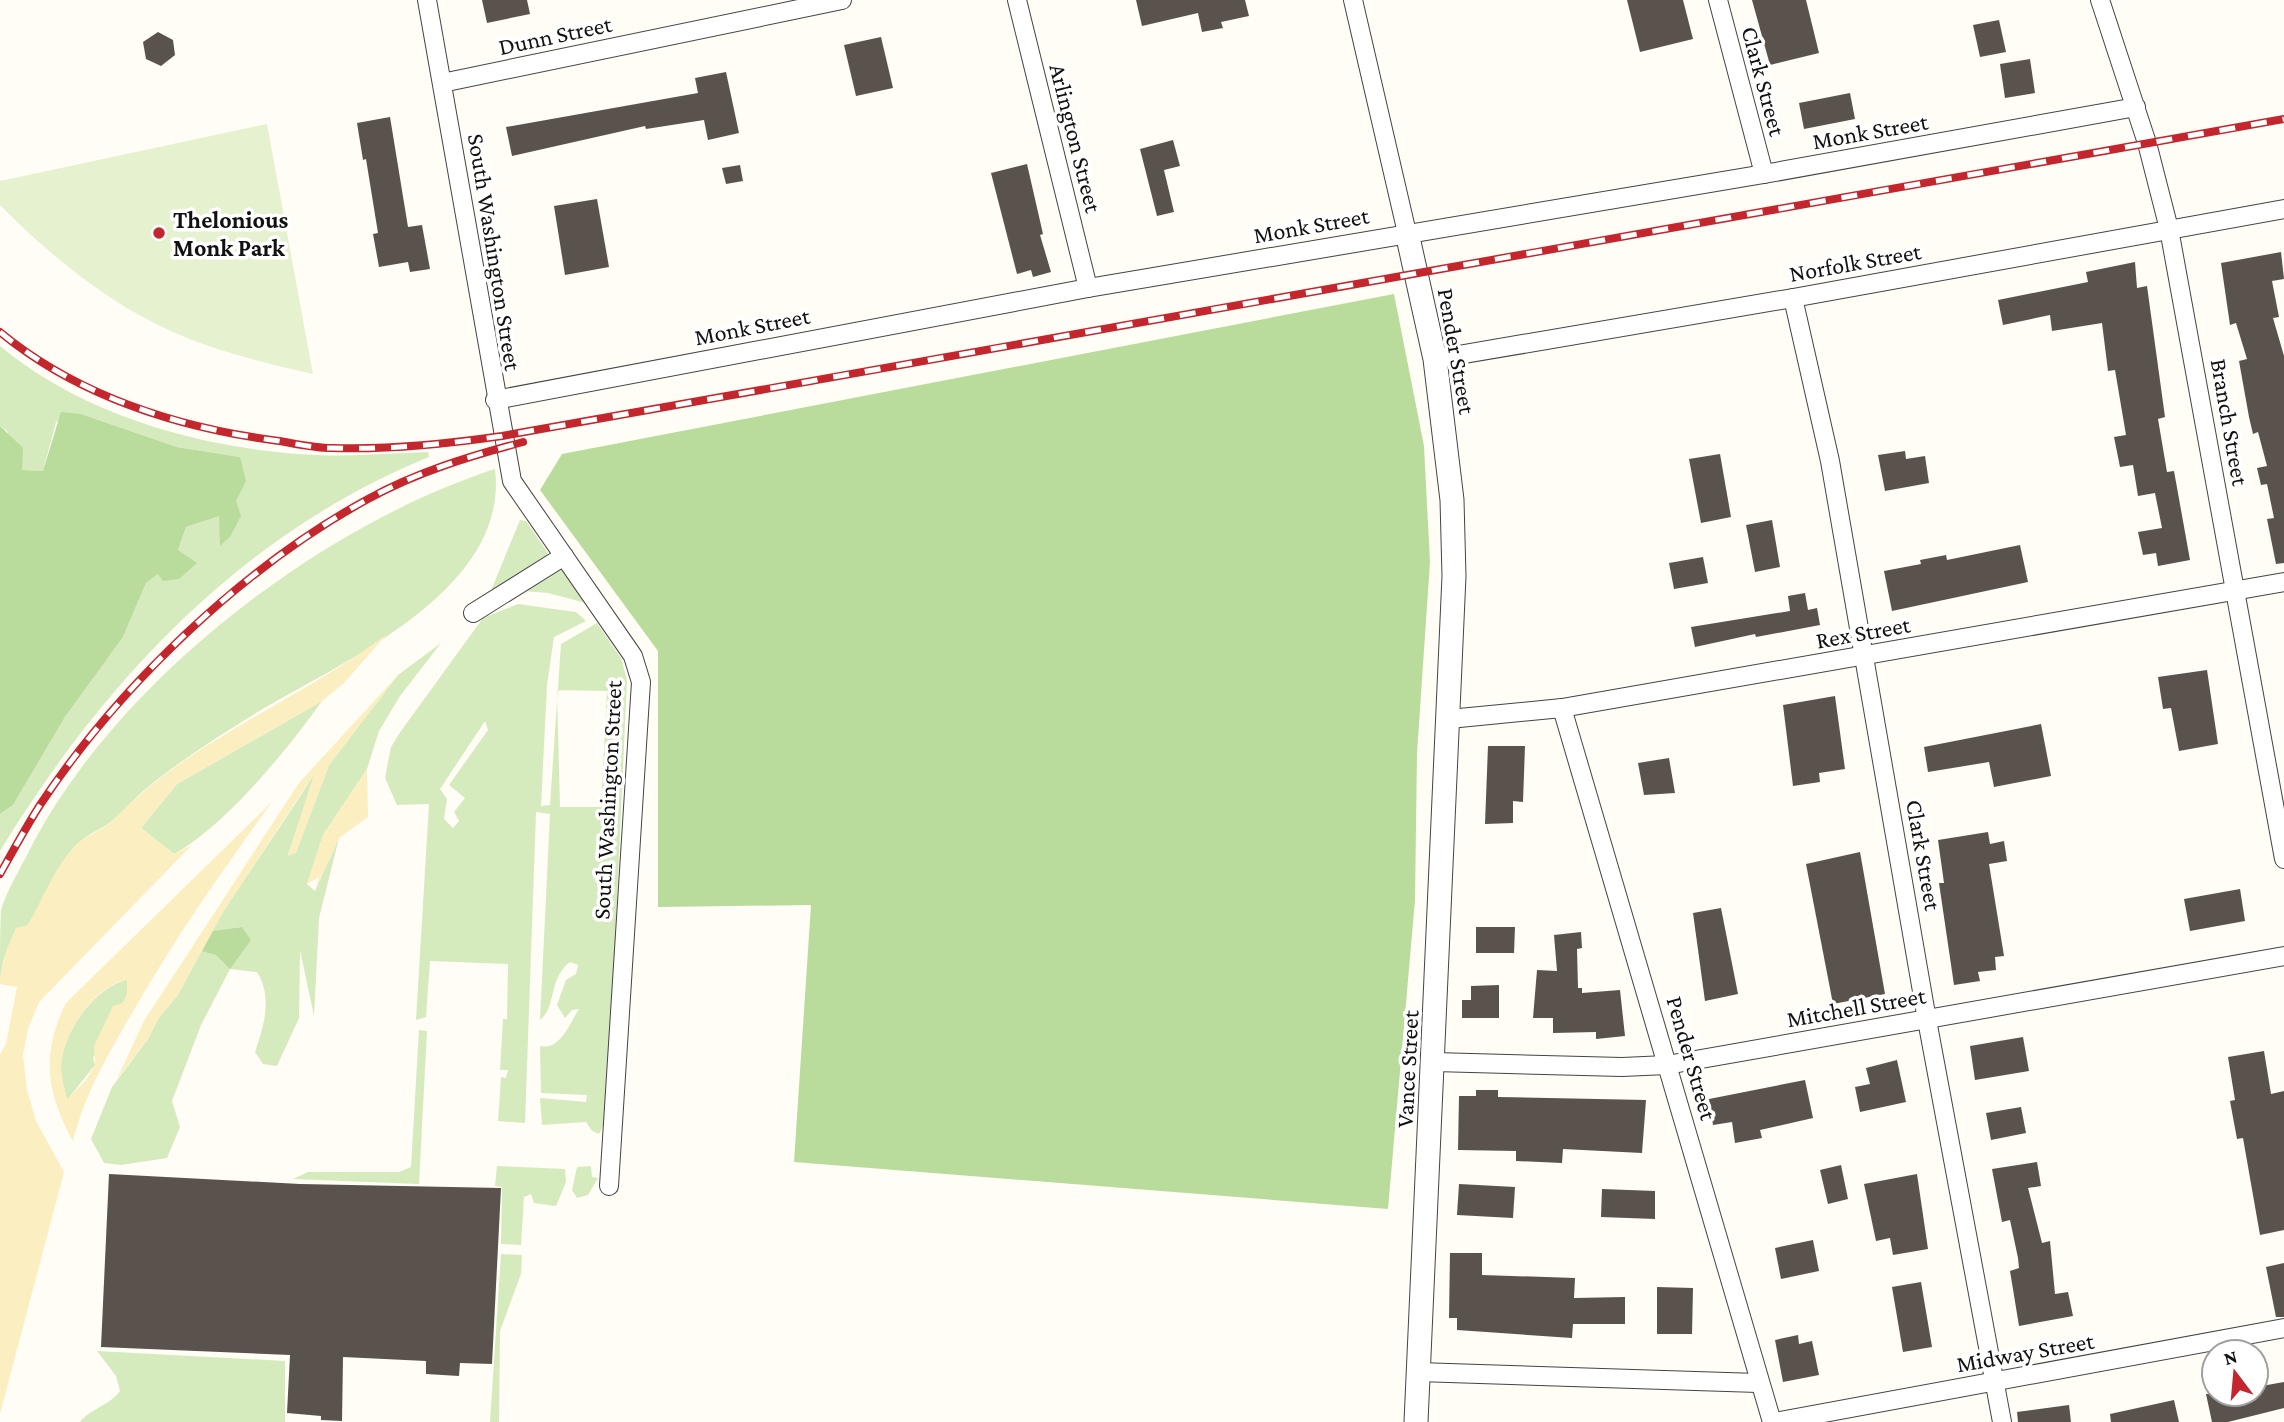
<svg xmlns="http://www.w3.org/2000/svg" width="2284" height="1422" font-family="'Crimson Pro',serif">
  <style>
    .green { fill: #d5ebbd; fill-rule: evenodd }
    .forest { fill: #b9dc9c }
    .sand { fill: #fbeec1; fill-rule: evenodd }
    .pitch { fill: #e6f2cf }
    .building { fill: #5a524d }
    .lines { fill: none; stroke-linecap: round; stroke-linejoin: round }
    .minor-casing { stroke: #444; stroke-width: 20 }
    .tertiary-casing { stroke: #444; stroke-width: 25 }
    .minor { stroke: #fff; stroke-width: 18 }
    .tertiary { stroke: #fff; stroke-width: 23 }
    .rail-casing { stroke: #c4262e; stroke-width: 8 }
    .rail { stroke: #fff; stroke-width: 5; stroke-dasharray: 16; stroke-linecap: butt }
    .poi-dot { fill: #c4262e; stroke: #fff; stroke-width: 2.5 }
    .labels { text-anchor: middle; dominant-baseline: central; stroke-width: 7; stroke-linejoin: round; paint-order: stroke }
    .street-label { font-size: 24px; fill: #111; stroke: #fff }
    .poi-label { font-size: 24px; font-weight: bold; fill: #111; stroke: #fff; text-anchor: start }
  </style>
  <rect width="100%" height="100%" fill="#fffdf5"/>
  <g class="green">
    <path d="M 0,346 C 85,417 207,450 317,455 C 353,457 391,453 428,452 L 429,457 C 242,533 103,682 0,851 L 0,814 L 13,805 L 65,717 L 123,637 L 146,583 L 158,574 L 196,563 L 178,550 L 186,527 L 220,515 L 220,545 L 230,537 L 240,457 L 177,447 L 81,414 L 56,422 L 43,471 L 22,470 L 7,431 L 0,426 Z"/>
    <path d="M 495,469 C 510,594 335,664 248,718 C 214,739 179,762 148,787 C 134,798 123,813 109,823 C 101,829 90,833 82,840 C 59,858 46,894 31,920 C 25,931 15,938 8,949 C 3,957 2,970 0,979 C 0,958 0,930 1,910 C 7,890 19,871 28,853 C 112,685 318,526 495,469 Z"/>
    <path d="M 520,520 L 526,521 L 548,553 L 540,565 L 490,593 Z"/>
    <path d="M 561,568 L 586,603 L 548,593 L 524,591 Z"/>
    <path d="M 518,604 L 576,612 L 586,621 L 554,637 L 547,685 L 541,806 L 550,805 L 561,644 L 597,623 L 621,658 L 627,680 L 608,1097 C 604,1110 607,1122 599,1134 L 592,1131 L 586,1122 L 542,1125 L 540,1098 L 586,1102 L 587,1095 L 541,1093 L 540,1046 C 560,1051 570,1023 579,1009 L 572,1010 L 565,1018 L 557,1005 L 566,980 L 576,974 L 578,965 L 570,962 C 548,978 557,1007 540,1020 L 550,814 L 536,812 L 525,1123 L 498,1121 L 501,1077 L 506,1078 L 508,1070 L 500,1070 L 503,1019 L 507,1019 L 508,964 L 430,961 L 426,1017 L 416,1020 L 429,804 L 397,805 L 385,778 L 391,747 L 401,731 L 483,618 ZM 557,690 L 607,691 L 601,807 L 560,807 ZM 485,721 L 488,730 L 449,785 L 465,798 L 454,812 L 459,821 L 453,828 L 444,819 L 447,799 L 440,789 Z"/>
    <path d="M 441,643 L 400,696 L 379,731 L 367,769 L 323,835 L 307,884 L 315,891 L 339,838 L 319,918 L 314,1016 L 300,950 L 299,1018 L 277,1066 L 263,1064 L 255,1052 C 264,1025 273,998 257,972 L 230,969 L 201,1025 L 172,1101 L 180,1127 L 167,1158 L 121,1165 L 104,1163 L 91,1139 L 112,1087 L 148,1039 L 158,1019 L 178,995 L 200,951 L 216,955 L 242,927 L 211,931 C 245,876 283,825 316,771 L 288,855 L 296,852 L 329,765 L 398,675 Z"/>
    <path d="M 322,701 C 288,749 225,826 174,854 L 141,828 L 177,784 Z"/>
    <path d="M 127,980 L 127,994 L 123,1003 L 93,1058 L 95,1065 L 67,1100 C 65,1090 61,1078 61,1067 C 61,1035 94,987 127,980 Z"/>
    <path d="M 419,1030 L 427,1031 L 419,1184 L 293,1179 L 308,1172 L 399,1172 L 411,1167 Z"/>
    <path d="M 497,1166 L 565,1169 L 566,1182 L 556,1206 L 534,1203 L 531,1194 L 524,1197 L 521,1245 L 501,1244 L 502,1187 L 495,1186 Z"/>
    <path d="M 591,1166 L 592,1177 L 598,1178 L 588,1195 L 577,1198 L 572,1190 L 577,1167 Z"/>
    <path d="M 501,1254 L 522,1255 L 521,1274 L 500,1331 L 499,1422 L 490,1422 Z"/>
    <path d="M 97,1351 L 285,1361 L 285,1422 L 80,1422 C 91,1408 109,1406 120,1391 L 116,1376 Z"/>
  </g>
  <g class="forest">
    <path d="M 1394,294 L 1424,446 L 1430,562 L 1417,753 L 1415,900 L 1388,1209 L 794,1162 L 811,905 L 658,907 L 658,651 L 540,490 L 562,454 Z"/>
    <path d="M 61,412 L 81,414 L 177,447 L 240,457 L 246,481 L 236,501 L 241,516 L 230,537 L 220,546 L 219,516 L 186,527 L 178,550 L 197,563 L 179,579 L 163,581 L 158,574 L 146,583 L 123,637 L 65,717 L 13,805 L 0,814 L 0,426 L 23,448 L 22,470 L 43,471 Z"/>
    <path d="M 242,927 L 251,940 L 230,969 L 216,955 L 200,951 L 211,931 Z"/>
  </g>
  <g class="sand">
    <path d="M 387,634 L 344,683 L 322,701 L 177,784 L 141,828 L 174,854 L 192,845 L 39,1002 L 28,1029 L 23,1055 L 27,1090 L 36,1121 L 64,1172 L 0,1414 L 0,1054 L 6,1044 L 17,987 L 0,984 L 0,979 L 6,951 L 16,928 L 28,925 C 42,900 55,868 74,847 C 85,835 102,831 113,820 C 191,739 299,701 387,634 Z"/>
    <path d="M 398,675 L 329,765 L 296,853 L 288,856 L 314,774 L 225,909 L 178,995 L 158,1019 L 148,1039 L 117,1079 L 144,1021 L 299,783 Z"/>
    <path d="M 367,769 L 368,817 L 339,838 L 315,891 L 319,877 L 307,884 L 323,835 Z"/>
    <path d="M 272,802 C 222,871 173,941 131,1015 C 107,1056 84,1096 73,1141 C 46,1092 41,1054 66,1003 ZM 127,980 L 127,994 L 123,1003 L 113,1006 L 94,1046 L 95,1065 L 86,1080 L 67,1099 C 65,1089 61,1077 61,1067 C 62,1035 94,985 127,980 Z"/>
  </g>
  <path class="pitch" d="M 267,124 L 313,374 C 265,363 218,352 173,332 C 109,304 49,255 0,205 L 0,181 Z"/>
  <g class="building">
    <path d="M 482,0 L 527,0 L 530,14 L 487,23 Z"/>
    <path d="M 1136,0 L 1245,0 L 1249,16 L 1221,22 L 1223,28 L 1202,32 L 1198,13 L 1142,26 Z"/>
    <path d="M 1627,0 L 1683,0 L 1693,39 L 1640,52 Z"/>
    <path d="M 1752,0 L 1806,0 L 1819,53 L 1770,65 Z"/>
    <path d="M 1999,20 L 2006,52 L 1980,57 L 1973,25 Z"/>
    <path d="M 158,32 L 173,40 L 175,55 L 161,66 L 146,59 L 143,42 Z"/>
    <path d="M 881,37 L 893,88 L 856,96 L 844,45 Z"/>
    <path d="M 2030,59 L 2035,93 L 2005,98 L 2000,64 Z"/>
    <path d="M 726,72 L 739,133 L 708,140 L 704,120 L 646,129 L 645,126 L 512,156 L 506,127 L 698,93 L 695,78 Z"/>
    <path d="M 1850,93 L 1855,119 L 1804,129 L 1799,103 Z"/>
    <path d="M 390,117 L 408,227 L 422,225 L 430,269 L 410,272 L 408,262 L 379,267 L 373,234 L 378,233 L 366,159 L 363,160 L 357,123 Z"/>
    <path d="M 1173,140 L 1180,166 L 1164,170 L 1174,212 L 1157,216 L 1140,149 Z"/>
    <path d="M 1027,164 L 1043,234 L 1040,235 L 1051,272 L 1033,277 L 1031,270 L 1017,274 L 991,173 Z"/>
    <path d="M 740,165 L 743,181 L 726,184 L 722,168 Z"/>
    <path d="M 597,199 L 609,267 L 565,275 L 554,206 Z"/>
    <path d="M 2281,252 L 2284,279 L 2272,281 L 2279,317 L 2273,318 L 2284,356 L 2284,563 L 2276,564 L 2267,519 L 2274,518 L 2267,484 L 2261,485 L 2257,468 L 2267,466 L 2258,432 L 2253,434 L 2249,417 L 2239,361 L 2247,359 L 2236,323 L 2230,325 L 2221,263 Z"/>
    <path d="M 2135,262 L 2137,288 L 2147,286 L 2165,417 L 2158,419 L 2167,472 L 2174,471 L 2190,560 L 2158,566 L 2156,553 L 2143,555 L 2138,532 L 2162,528 L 2155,493 L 2138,496 L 2133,465 L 2120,467 L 2114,437 L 2126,435 L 2115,370 L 2108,371 L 2102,323 L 2052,331 L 2050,315 L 2003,325 L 1998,300 L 2088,282 L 2086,272 Z"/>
    <path d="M 1905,451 L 1906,459 L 1925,456 L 1929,483 L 1885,491 L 1878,455 Z"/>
    <path d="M 1720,454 L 1731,517 L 1701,523 L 1689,459 Z"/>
    <path d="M 1772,520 L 1780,567 L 1755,572 L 1746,525 Z"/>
    <path d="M 2020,545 L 2028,582 L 1892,611 L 1884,571 L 1921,564 L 1920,560 L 1946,555 L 1947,560 Z"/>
    <path d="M 1703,557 L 1708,583 L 1674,589 L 1669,563 Z"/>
    <path d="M 1805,593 L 1808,610 L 1817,608 L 1820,625 L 1756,637 L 1755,634 L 1695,647 L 1691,627 L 1790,611 L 1788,596 Z"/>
    <path d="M 2207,670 L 2218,744 L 2179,751 L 2171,708 L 2163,709 L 2158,677 Z"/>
    <path d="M 1835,696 L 1845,769 L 1819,773 L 1820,782 L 1793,786 L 1783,705 Z"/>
    <path d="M 2041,724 L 2051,776 L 1994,787 L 1989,762 L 1928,772 L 1924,747 Z"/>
    <path d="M 1488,746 L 1525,746 L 1523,802 L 1513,801 L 1513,823 L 1485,824 Z"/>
    <path d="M 1669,758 L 1675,793 L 1644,795 L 1638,763 Z"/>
    <path d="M 1988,832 L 1990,844 L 2004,841 L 2007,861 L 1989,864 L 2004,956 L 1995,957 L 1996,970 L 1978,972 L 1980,981 L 1954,985 L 1939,883 L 1944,883 L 1938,840 Z"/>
    <path d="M 1860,852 L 1885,994 L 1833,1004 L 1806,864 Z"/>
    <path d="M 2240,889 L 2245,921 L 2190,931 L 2184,899 Z"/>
    <path d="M 1721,908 L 1738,994 L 1705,1001 L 1693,913 Z"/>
    <path d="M 1476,927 L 1515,927 L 1514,953 L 1476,953 Z"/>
    <path d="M 1581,932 L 1582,948 L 1577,949 L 1578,988 L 1582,988 L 1582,993 L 1620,990 L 1625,1036 L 1596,1039 L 1596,1032 L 1553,1033 L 1553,1018 L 1533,1018 L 1537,970 L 1557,971 L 1554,935 Z"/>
    <path d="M 1499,985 L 1499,1018 L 1462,1018 L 1462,1000 L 1471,1000 L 1471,986 Z"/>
    <path d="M 2023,1037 L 2029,1071 L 1975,1080 L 1970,1046 Z"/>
    <path d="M 2264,1051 L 2271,1094 L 2284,1091 L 2284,1230 L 2260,1235 L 2243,1138 L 2237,1139 L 2230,1101 L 2235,1100 L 2228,1057 Z"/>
    <path d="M 1897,1060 L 1906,1102 L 1860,1112 L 1855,1087 L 1870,1084 L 1866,1068 Z"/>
    <path d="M 1805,1080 L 1813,1118 L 1760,1130 L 1762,1138 L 1735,1143 L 1732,1122 L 1713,1125 L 1709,1099 Z"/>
    <path d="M 1476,1090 L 1498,1090 L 1498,1097 L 1646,1100 L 1642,1153 L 1563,1149 L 1562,1163 L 1516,1161 L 1516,1151 L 1458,1150 L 1459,1096 L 1476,1096 Z"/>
    <path d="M 2021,1107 L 2026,1133 L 1991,1140 L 1986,1113 Z"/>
    <path d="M 2037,1162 L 2041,1186 L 2028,1188 L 2042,1243 L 2050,1241 L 2055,1294 L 2068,1292 L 2073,1316 L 2019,1326 L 2010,1271 L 2019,1268 L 2018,1258 L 2010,1220 L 2002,1222 L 1992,1169 Z"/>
    <path d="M 1841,1165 L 1848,1199 L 1828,1204 L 1820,1170 Z"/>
    <path d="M 109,1174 L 300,1184 L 501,1188 L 492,1364 L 460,1363 L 459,1376 L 426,1374 L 426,1361 L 343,1357 L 342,1421 L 321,1420 L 321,1416 L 287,1413 L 290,1355 L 101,1347 Z"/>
    <path d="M 1917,1174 L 1928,1249 L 1893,1255 L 1890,1238 L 1876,1241 L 1864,1184 Z"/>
    <path d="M 1459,1184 L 1515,1187 L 1513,1218 L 1457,1215 Z"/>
    <path d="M 1602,1189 L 1655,1191 L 1655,1219 L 1601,1217 Z"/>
    <path d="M 1813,1240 L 1819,1271 L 1781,1279 L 1775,1248 Z"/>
    <path d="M 1450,1253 L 1482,1253 L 1482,1275 L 1575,1278 L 1574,1298 L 1625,1297 L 1625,1324 L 1573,1324 L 1572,1338 L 1457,1330 L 1457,1318 L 1449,1318 Z"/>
    <path d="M 2284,1263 L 2284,1317 L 2276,1317 L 2266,1267 Z"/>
    <path d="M 1921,1282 L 1932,1347 L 1903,1352 L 1892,1287 Z"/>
    <path d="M 1657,1287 L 1693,1288 L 1692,1334 L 1657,1334 Z"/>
    <path d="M 1798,1335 L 1799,1344 L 1812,1341 L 1819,1375 L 1783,1382 L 1775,1340 Z"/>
    <path d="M 2284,1382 L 2284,1408 L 2228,1422 L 2212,1422 L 2206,1394 L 2256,1394 L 2256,1387 Z"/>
    <path d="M 2174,1400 L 2179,1422 L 2111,1422 L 2110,1414 Z"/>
    <path d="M 2069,1405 L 2071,1422 L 2018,1422 L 2017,1412 Z"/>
  </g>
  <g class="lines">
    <g class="minor-casing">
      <g id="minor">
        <path d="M 427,0 L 512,481 L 633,656 L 641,682 L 609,1186"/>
        <path d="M 1017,0 L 1088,288"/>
        <path d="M 1353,0 L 1407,233"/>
        <path d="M 1718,0 L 1764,174"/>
        <path d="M 2100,0 L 2147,143 L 2169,229 L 2284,859"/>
        <path d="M 442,83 L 842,0"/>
        <path d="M 1793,298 L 1830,461 L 1927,1020 L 2002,1422"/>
        <path d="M 1435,359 L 1793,298 L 2284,209"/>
        <path d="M 495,400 L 1088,288 L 1764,174 L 2136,107"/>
        <path d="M 473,613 L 564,556"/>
        <path d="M 1562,708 L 1772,1422"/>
        <path d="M 1449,719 L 1562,708 L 2284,582"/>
        <path d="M 1434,1062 L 1622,1067 L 1667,1065 L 2284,956"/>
        <path d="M 1418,1372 L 1758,1383"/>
        <path d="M 1775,1422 L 2284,1328"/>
      </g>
    </g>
    <g class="tertiary-casing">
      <path id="tertiary" d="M 1407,233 L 1435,359 L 1452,500 L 1454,576 L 1416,1422"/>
    </g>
    <use href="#minor" class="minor"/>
    <use href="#tertiary" class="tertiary"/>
    <g class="rail-casing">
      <g id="rail">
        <path d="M 0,332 C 79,397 180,428 279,441 C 297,444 315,448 332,448 C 389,450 446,444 502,436 L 2284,119"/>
        <path d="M 0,874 C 13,851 26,827 40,805 C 119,686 243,567 368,499 C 417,472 470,456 523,442"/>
      </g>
    </g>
    <use href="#rail" class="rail"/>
  </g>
  <circle class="poi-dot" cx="159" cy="233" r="7"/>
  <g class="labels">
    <g class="street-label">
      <text transform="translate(555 35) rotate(-12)">Dunn Street</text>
      <text transform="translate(1764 81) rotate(75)">Clark Street</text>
      <text transform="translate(1870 131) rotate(-10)">Monk Street</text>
      <text transform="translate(1076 138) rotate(76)">Arlington Street</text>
      <text transform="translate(1311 225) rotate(-10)">Monk Street</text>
      <text transform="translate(495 252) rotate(81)">South Washington Street</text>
      <text transform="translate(1855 262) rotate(-10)">Norfolk Street</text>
      <text transform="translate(752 326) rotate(-11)">Monk Street</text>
      <text transform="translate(1457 351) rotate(80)">Pender Street</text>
      <text transform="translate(2230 422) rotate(80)">Branch Street</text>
      <text transform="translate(1863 632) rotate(-10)">Rex Street</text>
      <text transform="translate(607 800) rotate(-87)">South Washington Street</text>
      <text transform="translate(1924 855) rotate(80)">Clark Street</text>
      <text transform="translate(1856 1007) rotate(-10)">Mitchell Street</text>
      <text transform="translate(1692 1058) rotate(74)">Pender Street</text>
      <text transform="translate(1407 1069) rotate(-87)">Vance Street</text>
      <text transform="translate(2025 1352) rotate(-10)">Midway Street</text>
    </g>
    <g class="poi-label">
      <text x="173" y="219">Thelonious<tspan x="173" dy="28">Monk Park</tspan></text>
    </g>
  </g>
  <g transform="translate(2235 1373) rotate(344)"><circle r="33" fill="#ffffff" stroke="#a0a0a0" stroke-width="2"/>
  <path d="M0-5L12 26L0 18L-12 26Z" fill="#c4262e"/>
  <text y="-10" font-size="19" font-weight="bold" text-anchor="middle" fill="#111111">N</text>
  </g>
</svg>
